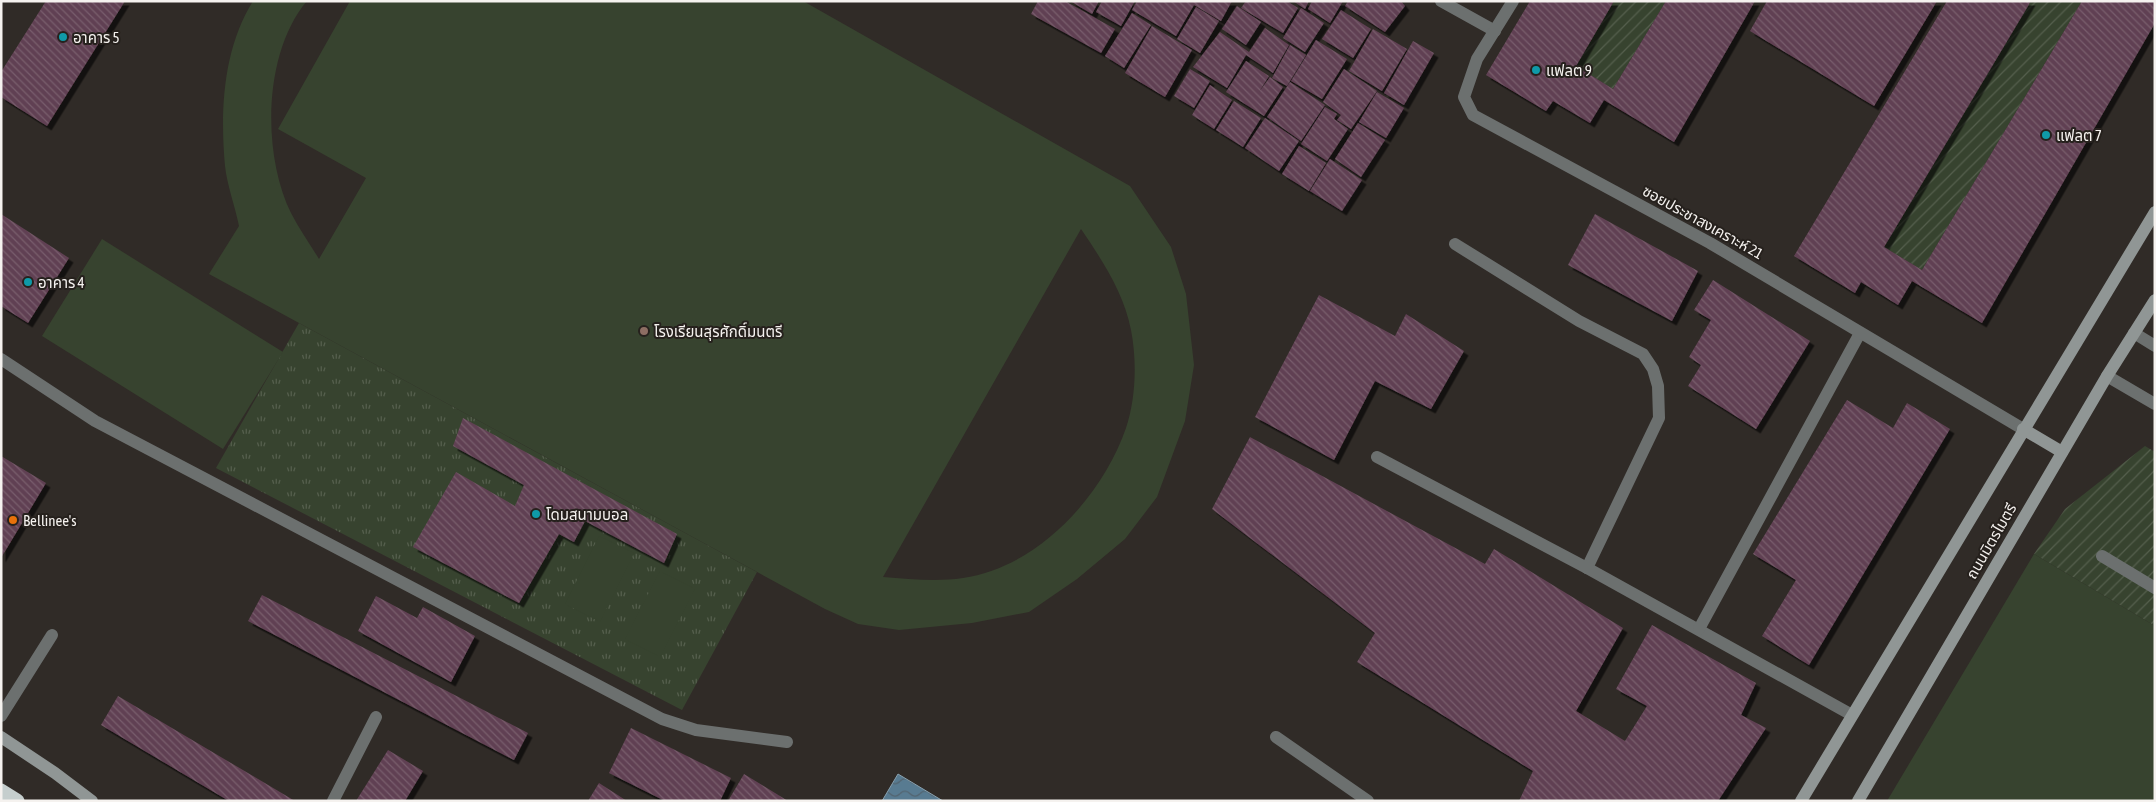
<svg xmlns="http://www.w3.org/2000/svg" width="2156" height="802" font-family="'Asap Condensed','Noto Sans Thai',sans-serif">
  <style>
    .park { fill: url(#park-tufts) }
    .garden { fill: url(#garden-furrows) }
    .pitch { fill: #37432f; fill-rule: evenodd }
    .water { fill: url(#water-waves); stroke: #879fad }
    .building { fill: url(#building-back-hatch); filter: url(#shadow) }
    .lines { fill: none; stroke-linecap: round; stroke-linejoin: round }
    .service { stroke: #6c706f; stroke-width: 12 }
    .minor { stroke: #6c706f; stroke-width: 12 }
    .secondary { stroke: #909695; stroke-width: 12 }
    .motorway { stroke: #c5cecd; stroke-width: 15 }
    .culture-dot { fill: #0f9aa8; stroke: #26211d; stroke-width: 2 }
    .education-dot { fill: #8d6e63; stroke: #26211d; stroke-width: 2 }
    .food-dot { fill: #e8710a; stroke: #26211d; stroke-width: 2 }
    .labels { text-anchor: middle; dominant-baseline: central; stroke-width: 4; stroke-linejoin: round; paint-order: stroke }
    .poi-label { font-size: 15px; fill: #f5f2ef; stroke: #26211d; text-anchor: start }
    .street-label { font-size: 15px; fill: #f5f2ef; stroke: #26211d }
  </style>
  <defs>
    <pattern id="park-tufts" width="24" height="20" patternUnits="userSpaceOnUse" patternTransform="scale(1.25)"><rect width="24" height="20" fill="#37432f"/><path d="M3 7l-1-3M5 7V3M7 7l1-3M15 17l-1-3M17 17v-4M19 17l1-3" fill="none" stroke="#555f4d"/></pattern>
    <pattern id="garden-furrows" width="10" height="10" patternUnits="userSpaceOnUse" patternTransform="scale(1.25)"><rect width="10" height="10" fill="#37432f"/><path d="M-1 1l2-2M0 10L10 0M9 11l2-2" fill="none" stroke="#555f4d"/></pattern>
    <pattern id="water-waves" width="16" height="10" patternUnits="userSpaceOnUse" patternTransform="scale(1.25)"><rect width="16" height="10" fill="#587b91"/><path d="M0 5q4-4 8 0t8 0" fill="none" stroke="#526470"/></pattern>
    <pattern id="building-back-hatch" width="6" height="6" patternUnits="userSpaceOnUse" patternTransform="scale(1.25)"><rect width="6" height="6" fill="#614153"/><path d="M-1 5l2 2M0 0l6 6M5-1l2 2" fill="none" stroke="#785d6c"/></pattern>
    <filter id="shadow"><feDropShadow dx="4.5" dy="4.5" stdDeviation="0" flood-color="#0009"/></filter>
  </defs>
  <rect width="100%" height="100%" fill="#302b27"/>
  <path class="park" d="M 299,323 L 757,572 L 682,710 L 216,468 Z"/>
  <g class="garden">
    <path d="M 1614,1 L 1666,1 L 1613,89 L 1576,66 Z"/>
    <path d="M 2031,1 L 2082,1 L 1922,270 L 1884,247 Z"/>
    <path d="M 2145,446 L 2155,452 L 2155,626 L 2034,554 L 2065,509 Z"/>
  </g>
  <g class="pitch">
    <path d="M 253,1 L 307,1 C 263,53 262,154 291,213 C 299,229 310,244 319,259 L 366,178 L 278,129 L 350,1 L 803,1 L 1130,186 L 1171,247 L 1186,294 L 1194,365 L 1185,421 L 1157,497 L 1125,539 L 1077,579 L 1029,612 L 972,623 L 899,630 L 858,624 L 825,609 L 209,274 L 239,226 C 235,206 227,185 225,166 C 220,111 223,49 253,1 ZM 1081,229 C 1102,260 1124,293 1131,330 C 1137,361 1136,398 1126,428 C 1102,497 1038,567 963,578 C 937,582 909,579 883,577 Z"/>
    <path d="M 102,239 L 283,352 L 223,449 L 42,336 Z"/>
    <path d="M 599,536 L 634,553 L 600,622 L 565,604 Z"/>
    <path d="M 2034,554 L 2155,626 L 2155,801 L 1887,801 Z"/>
    <path d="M 660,571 L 695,589 L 660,657 L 625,639 Z"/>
  </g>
  <path class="water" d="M 898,774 L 943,801 L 882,801 Z"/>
  <g class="building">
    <path d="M 46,1 L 125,1 L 47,126 L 1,97 L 1,72 Z"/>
    <path d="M 1038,1 L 1065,1 L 1115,29 L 1101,53 L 1031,14 Z"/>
    <path d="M 1070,1 L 1099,1 L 1092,14 Z"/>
    <path d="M 1102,1 L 1135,1 L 1121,26 L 1096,12 Z"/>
    <path d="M 1137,1 L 1232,1 L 1221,21 L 1194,5 L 1176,36 L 1132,10 Z"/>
    <path d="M 1246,1 L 1287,1 L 1298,8 L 1283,33 L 1241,8 Z"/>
    <path d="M 1293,1 L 1309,1 L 1305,9 Z"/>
    <path d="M 1312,1 L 1343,1 L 1330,23 L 1308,9 Z"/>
    <path d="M 1348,1 L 1401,1 L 1405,6 L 1385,32 L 1345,6 Z"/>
    <path d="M 1530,1 L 1614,1 L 1576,66 L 1613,89 L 1666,1 L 1755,1 L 1674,142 L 1604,100 L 1590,123 L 1553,101 L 1546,111 L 1486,75 Z"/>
    <path d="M 1767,1 L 1937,1 L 1874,106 L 1750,31 Z"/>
    <path d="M 1947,1 L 2031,1 L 1884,247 L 1922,270 L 2082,1 L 2155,1 L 2155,23 L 1982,323 L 1912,281 L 1898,305 L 1861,282 L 1855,293 L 1794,256 Z"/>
    <path d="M 1237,6 L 1261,22 L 1246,45 L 1222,29 Z"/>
    <path d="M 1196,7 L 1219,21 L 1200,53 L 1177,39 Z"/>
    <path d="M 1301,8 L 1324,23 L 1305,52 L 1283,38 Z"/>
    <path d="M 1341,10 L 1371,29 L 1353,58 L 1322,39 Z"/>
    <path d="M 1132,13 L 1151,25 L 1124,68 L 1105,56 Z"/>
    <path d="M 1152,26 L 1192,50 L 1165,97 L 1125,73 Z"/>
    <path d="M 1265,28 L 1289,45 L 1273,73 L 1246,55 L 1227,88 L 1193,67 L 1220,32 L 1249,52 Z"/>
    <path d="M 1373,29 L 1407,49 L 1382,91 L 1349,71 Z"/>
    <path d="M 1316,40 L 1347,59 L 1322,99 L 1291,81 Z"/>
    <path d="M 1413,41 L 1434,53 L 1404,105 L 1384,93 Z"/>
    <path d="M 1290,45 L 1306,55 L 1287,86 L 1272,78 Z"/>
    <path d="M 1246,61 L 1269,76 L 1259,92 L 1270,77 L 1283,87 L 1264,116 L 1226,92 Z"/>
    <path d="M 1190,69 L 1210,81 L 1194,108 L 1174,96 Z"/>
    <path d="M 1344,69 L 1377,91 L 1351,129 L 1337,120 L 1341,115 L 1323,102 Z"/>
    <path d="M 1290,82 L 1325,105 L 1301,141 L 1267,117 Z"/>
    <path d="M 1210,85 L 1232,100 L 1214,129 L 1192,115 Z"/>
    <path d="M 1377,92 L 1404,108 L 1386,138 L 1359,122 Z"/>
    <path d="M 1234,101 L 1261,118 L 1243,147 L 1216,130 Z"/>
    <path d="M 1325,107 L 1337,114 L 1334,119 L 1348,129 L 1327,161 L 1301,144 Z"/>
    <path d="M 1265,118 L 1299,141 L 1279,171 L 1245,148 Z"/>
    <path d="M 1358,123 L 1385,140 L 1361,177 L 1335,159 Z"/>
    <path d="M 1299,146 L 1326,163 L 1309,191 L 1282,174 Z"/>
    <path d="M 1330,159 L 1362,180 L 1342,211 L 1310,191 Z"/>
    <path d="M 1,214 L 69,258 L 28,323 L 1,306 Z"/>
    <path d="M 1595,214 L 1698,271 L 1672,321 L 1568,265 Z"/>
    <path d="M 1713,280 L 1810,341 L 1756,429 L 1688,386 L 1701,365 L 1689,357 L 1711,320 L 1694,310 Z"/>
    <path d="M 1319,295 L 1395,336 L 1406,314 L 1464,351 L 1431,409 L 1375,381 L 1334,460 L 1255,417 Z"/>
    <path d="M 1847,400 L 1893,428 L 1907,403 L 1950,429 L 1809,665 L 1762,636 L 1796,580 L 1753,554 Z"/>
    <path d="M 463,418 L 677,534 L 664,563 L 585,521 L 574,542 L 559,534 L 519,603 L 413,547 L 456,472 L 515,506 L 524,485 L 453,446 Z"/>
    <path d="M 1250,437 L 1485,564 L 1494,549 L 1623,628 L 1576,711 L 1625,741 L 1647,706 L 1616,689 L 1652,625 L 1756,683 L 1741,715 L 1766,728 L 1718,801 L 1519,801 L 1533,771 L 1357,662 L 1375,633 L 1212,509 Z"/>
    <path d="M 1,456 L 46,483 L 1,558 Z"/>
    <path d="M 262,595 L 528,733 L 514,760 L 248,621 Z"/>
    <path d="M 376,596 L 417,618 L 423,607 L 475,636 L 451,682 L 358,631 Z"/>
    <path d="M 118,696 L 295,801 L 229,801 L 101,725 Z"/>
    <path d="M 631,728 L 731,778 L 720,801 L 665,801 L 609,773 Z"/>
    <path d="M 388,750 L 423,771 L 405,801 L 356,801 Z"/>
    <path d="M 744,774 L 788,801 L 728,801 Z"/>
    <path d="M 599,783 L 627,801 L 588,801 Z"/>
  </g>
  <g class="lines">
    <g class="service">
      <path d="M 1455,244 L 1579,321 L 1643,354 L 1653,369 L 1658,386 L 1659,418 L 1587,568"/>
      <path d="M 2134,333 L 2155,346"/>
      <path d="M 1,359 L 95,421 L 662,719 L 696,730 L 787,742"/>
      <path d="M 2107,376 L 2155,404"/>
      <path d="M 1377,457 L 1587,568 L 1852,715"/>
      <path d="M 2102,556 L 2155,588"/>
      <path d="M 1699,629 L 1860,333"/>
      <path d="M 1,716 L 52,635"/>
      <path d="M 1276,737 L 1368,801"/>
      <path d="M 333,801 L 376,717"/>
    </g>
    <g class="minor">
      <path d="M 1441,1 L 1495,31"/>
      <path d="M 1513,1 L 1477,59 L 1464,97 L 1473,115 L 1710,243 L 2023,429"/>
    </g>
    <g class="secondary">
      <path d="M 2023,429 L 2062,452"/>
      <path d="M 1,737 L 55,773 L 92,801"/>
      <path d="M 1801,801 L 2155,212"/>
      <path d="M 1858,801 L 2107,376 L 2155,300"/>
    </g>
    <path class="motorway" d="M 1,791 L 17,801"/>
  </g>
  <g class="culture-dot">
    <circle cx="63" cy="37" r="5"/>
    <circle cx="1536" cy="70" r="5"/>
    <circle cx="2046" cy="135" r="5"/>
    <circle cx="28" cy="282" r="5"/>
    <circle cx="536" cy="514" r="5"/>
  </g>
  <circle class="education-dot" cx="644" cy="331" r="5"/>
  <circle class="food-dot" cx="13" cy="520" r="5"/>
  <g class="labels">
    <g class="poi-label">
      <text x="73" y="37">อาคาร 5</text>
      <text x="1546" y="70">แฟลต 9</text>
      <text x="2056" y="135">แฟลต 7</text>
      <text x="38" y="282">อาคาร 4</text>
      <text x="654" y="331">โรงเรียนสุรศักดิ์มนตรี</text>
      <text x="546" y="514">โดมสนามบอล</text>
      <text x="23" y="520">Bellinee's</text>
    </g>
    <g class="street-label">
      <text transform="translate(1703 222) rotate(29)">ซอยประชาสงเคราะห์ 21</text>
      <text transform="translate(1991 541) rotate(-60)">ถนนมิตรไมตรี</text>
    </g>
  </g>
  <rect width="2156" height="802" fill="none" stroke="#f5f2ef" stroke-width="5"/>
</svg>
